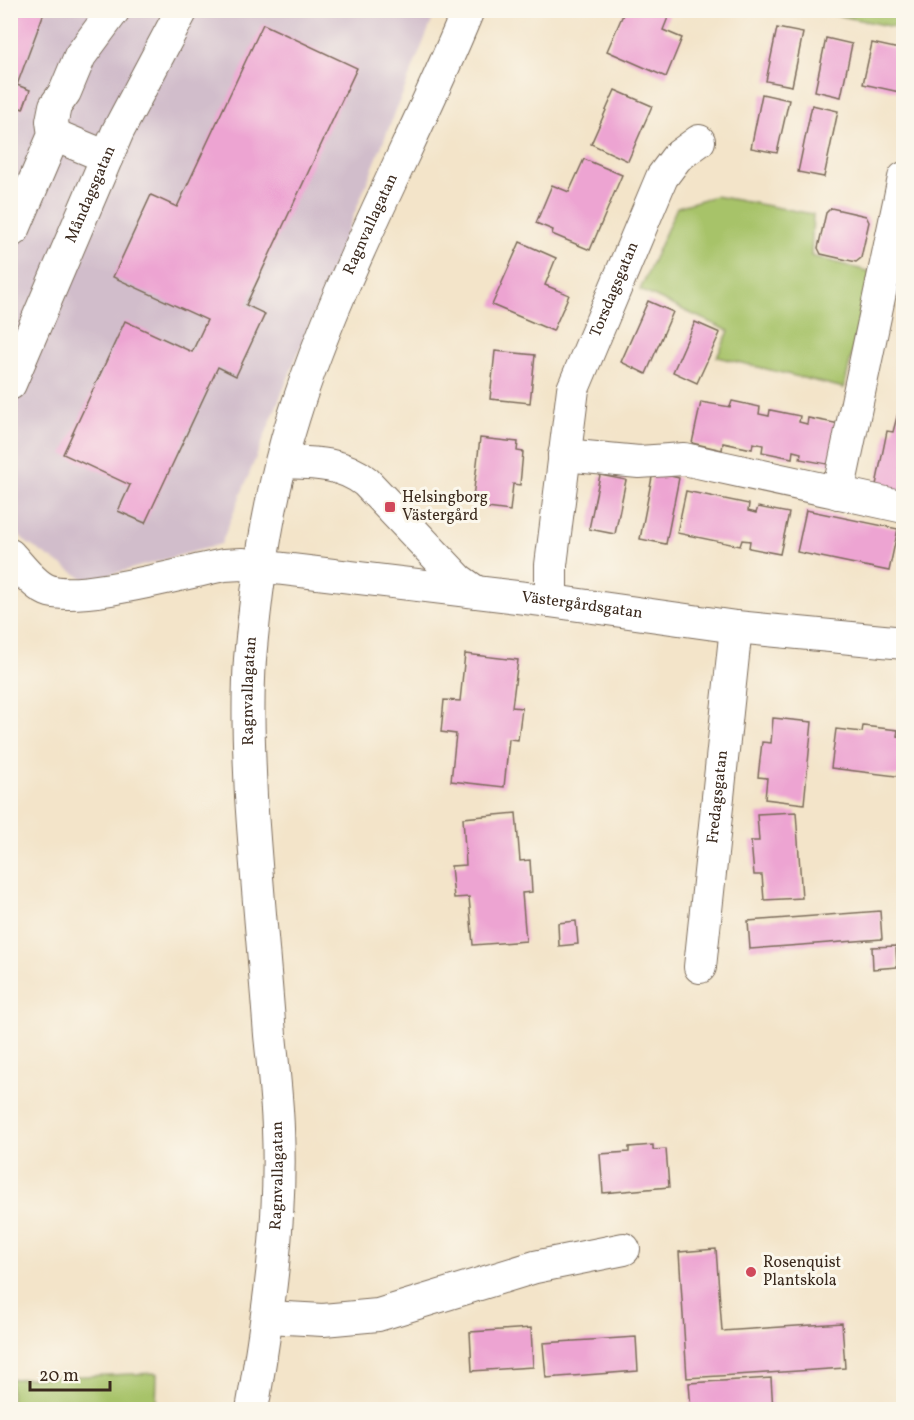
<svg xmlns="http://www.w3.org/2000/svg" width="914" height="1420" font-family="Vollkorn,serif">
  <style>
    .industrial { fill: #d1bdcb }
    .green { fill: #a7c369; stroke: #717644; stroke-width: 1.5 }
    .building { fill: #eda4d2 }
    .lines { fill: none; stroke-linecap: round; stroke-linejoin: round }
    .minor-casing { stroke: #7b6b5a; stroke-width: 34 }
    .minor { stroke: #fff; stroke-width: 32 }
    .poi-dot { fill: #d1495b; stroke: #fbf7ec; stroke-width: 2 }
    .labels { text-anchor: middle; dominant-baseline: central; stroke-width: 6; stroke-linejoin: round; paint-order: stroke }
    .street-label { font-size: 16px; fill: #3b2a1e; stroke: #fbf7ec }
    .poi-label { font-size: 16px; fill: #3b2a1e; stroke: #fbf7ec; text-anchor: start }
  </style>
  <rect width="100%" height="100%" fill="#fbf7ec"/>
  <filter id="ink" filterUnits="userSpaceOnUse"><feTurbulence type="fractalNoise" baseFrequency=".0167" numOctaves="2"/><feDisplacementMap in="SourceGraphic" scale="12" xChannelSelector="R" yChannelSelector="G"/><feConvolveMatrix kernelMatrix="1 2 1 2 8 2 1 2 1" color-interpolation-filters="sRGB"/></filter>
  <filter id="wash" filterUnits="userSpaceOnUse"><feTurbulence type="fractalNoise" baseFrequency=".008" numOctaves="4" result="noise"/><feDisplacementMap in="SourceGraphic" scale="24" xChannelSelector="R" yChannelSelector="G"/><feGaussianBlur stdDeviation="1.35" result="paint"/><feColorMatrix in="noise" values="0 0 0 0 0 0 0 0 0 0 0 0 0 0 0 0 0 1.4 0 .05"/><feComposite in="paint" operator="in"/></filter>
  <g filter="url(#wash)">
    <rect width="100%" height="100%" fill="#f3e4c9"/>
    <path class="industrial" d="M 11,11 L 436,11 L 221,544 L 87,581 L 27,543 L 11,526 Z"/>
    <g class="green">
      <path d="M 817,11 L 903,11 L 903,29 Z"/>
      <path d="M 715,196 L 813,214 L 811,256 L 871,272 L 844,388 L 717,357 L 729,331 L 640,290 L 677,207 Z"/>
      <path d="M 157,1373 L 156,1409 L 11,1409 L 11,1379 Z"/>
    </g>
    <g id="blocks">
      <g class="building">
        <path d="M 10,10 L 45,10 L 17,85 L 30,90 L 23,109 L 10,104 Z"/>
        <path d="M 625,10 L 671,10 L 663,30 L 682,38 L 666,77 L 607,51 Z"/>
        <path d="M 263,24 L 357,68 L 246,305 L 265,314 L 236,376 L 218,367 L 145,523 L 118,511 L 130,485 L 63,454 L 125,321 L 192,352 L 207,320 L 113,277 L 151,195 L 177,207 Z"/>
        <path d="M 777,28 L 803,33 L 792,86 L 766,81 Z"/>
        <path d="M 826,38 L 852,44 L 841,97 L 815,91 Z"/>
        <path d="M 872,43 L 904,50 L 904,93 L 863,84 Z"/>
        <path d="M 615,90 L 652,106 L 628,161 L 591,144 Z"/>
        <path d="M 762,94 L 789,100 L 777,153 L 751,148 Z"/>
        <path d="M 812,105 L 838,111 L 824,177 L 798,172 Z"/>
        <path d="M 10,125 L 18,128 L 11,148 L 10,148 Z"/>
        <path d="M 584,159 L 622,175 L 590,250 L 552,234 L 553,230 L 536,223 L 552,185 L 569,192 Z"/>
        <path d="M 831,208 L 866,216 L 869,222 L 861,258 L 856,262 L 821,254 L 818,248 L 826,213 Z"/>
        <path d="M 520,242 L 556,258 L 545,285 L 569,295 L 553,331 L 492,305 Z"/>
        <path d="M 648,301 L 673,312 L 646,374 L 621,362 Z"/>
        <path d="M 695,322 L 720,333 L 697,383 L 673,372 Z"/>
        <path d="M 495,351 L 535,355 L 530,403 L 490,399 Z"/>
        <path d="M 904,390 L 904,496 L 875,490 L 887,431 L 893,432 Z"/>
        <path d="M 732,401 L 760,407 L 759,414 L 769,416 L 770,410 L 800,416 L 799,422 L 807,424 L 808,418 L 840,424 L 832,465 L 800,459 L 801,453 L 793,451 L 792,458 L 762,452 L 763,445 L 753,443 L 752,449 L 723,443 L 722,450 L 692,443 L 701,402 L 730,407 Z"/>
        <path d="M 480,438 L 518,442 L 517,451 L 523,452 L 520,485 L 513,484 L 510,511 L 472,506 Z"/>
        <path d="M 653,472 L 679,478 L 666,544 L 640,539 Z"/>
        <path d="M 600,475 L 626,480 L 615,534 L 589,529 Z"/>
        <path d="M 686,491 L 749,504 L 748,511 L 756,513 L 758,507 L 789,513 L 780,554 L 749,548 L 750,541 L 742,540 L 740,546 L 677,533 Z"/>
        <path d="M 806,510 L 898,529 L 889,571 L 797,552 Z"/>
        <path d="M 465,654 L 518,660 L 512,707 L 522,708 L 518,740 L 509,739 L 504,787 L 451,781 L 456,734 L 441,732 L 444,700 L 460,701 Z"/>
        <path d="M 773,718 L 812,722 L 804,804 L 765,799 L 767,778 L 758,777 L 762,742 L 771,743 Z"/>
        <path d="M 863,726 L 898,730 L 897,736 L 904,737 L 904,777 L 831,768 L 836,729 L 862,732 Z"/>
        <path d="M 796,812 L 802,898 L 764,900 L 762,875 L 754,875 L 751,841 L 759,841 L 757,814 Z"/>
        <path d="M 516,813 L 520,861 L 530,860 L 532,892 L 522,893 L 526,941 L 473,945 L 469,897 L 454,898 L 451,866 L 466,865 L 463,818 Z"/>
        <path d="M 880,911 L 882,939 L 750,949 L 748,921 Z"/>
        <path d="M 576,921 L 578,944 L 559,946 L 558,923 Z"/>
        <path d="M 896,946 L 897,967 L 873,969 L 872,947 Z"/>
        <path d="M 653,1145 L 653,1150 L 666,1149 L 669,1187 L 603,1193 L 600,1154 L 629,1152 L 629,1147 Z"/>
        <path d="M 716,1249 L 722,1331 L 842,1323 L 845,1368 L 687,1378 L 679,1252 Z"/>
        <path d="M 531,1328 L 533,1367 L 472,1371 L 470,1332 Z"/>
        <path d="M 636,1337 L 638,1371 L 546,1378 L 543,1343 Z"/>
        <path d="M 771,1378 L 773,1410 L 691,1410 L 689,1383 Z"/>
      </g>
    </g>
  </g>
  <g filter="url(#ink)">
    <use href="#blocks" fill-opacity="0" stroke="#7b6b5a" stroke-width="1.5"/>
    <g class="lines">
      <g class="minor-casing">
        <g id="minor">
          <path d="M 54,135 L 107,157"/>
          <path d="M 10,232 L 14,229 L 54,135 L 52,121 L 55,106 L 65,92 L 80,56 L 114,10"/>
          <path id="s1" d="M 10,384 L 118,131 L 182,10"/>
          <path d="M 564,455 L 639,462 L 684,459 L 904,507"/>
          <path d="M 282,462 C 313,463 341,462 366,482 L 459,580 L 476,592"/>
          <path d="M 838,493 L 904,178"/>
          <path id="s2" d="M 10,555 C 21,567 33,584 47,590 C 76,603 188,572 224,565 L 242,564 L 551,601 L 736,627 L 904,643"/>
          <path id="s3" d="M 551,601 L 551,565 L 573,389 L 662,177 L 677,157 L 699,141"/>
          <path id="s4" d="M 700,967 L 736,627"/>
          <path d="M 268,1317 L 323,1320 L 378,1315 L 535,1267 L 624,1249"/>
          <path id="s5" d="M 252,1410 C 268,1317 282,1223 278,1129 C 277,1097 273,1066 270,1035 C 264,955 256,876 251,796 C 249,751 247,704 250,659 C 257,578 269,494 294,416 C 338,276 412,147 468,10"/>
        </g>
      </g>
      <use href="#minor" class="minor"/>
    </g>
  </g>
  <g class="poi-dot">
    <rect x="384" y="501" width="12" height="12" rx="3"/>
    <circle cx="751" cy="1272" r="6"/>
  </g>
  <g class="labels">
    <g class="street-label">
      <text stroke="none"><textPath href="#s1" startOffset="206">Måndagsgatan</textPath></text>
      <text stroke="none"><textPath href="#s5" startOffset="1208">Ragnvallagatan</textPath></text>
      <text stroke="none"><textPath href="#s3" startOffset="321">Torsdagsgatan</textPath></text>
      <text stroke="none"><textPath href="#s2" startOffset="592">Västergårdsgatan</textPath></text>
      <text stroke="none"><textPath href="#s5" startOffset="722">Ragnvallagatan</textPath></text>
      <text stroke="none"><textPath href="#s4" startOffset="171">Fredagsgatan</textPath></text>
      <text stroke="none"><textPath href="#s5" startOffset="236">Ragnvallagatan</textPath></text>
    </g>
    <g class="poi-label">
      <text x="402" y="498">Helsingborg<tspan x="402" dy="18">Västergård</tspan></text>
      <text x="763" y="1263">Rosenquist<tspan x="763" dy="18">Plantskola</tspan></text>
    </g>
  </g>
  <rect width="914" height="1420" fill="none" stroke="#fbf7ec" stroke-width="36"/>
  <path d="M30 1381v9h80v-9" fill="none" stroke="#3b2a1e" stroke-width="3"/>
  <text x="39" y="1381" font-size="18" fill="#3b2a1e" stroke="#fbf7ec" stroke-width="4.5" paint-order="stroke">20 m</text>
</svg>
